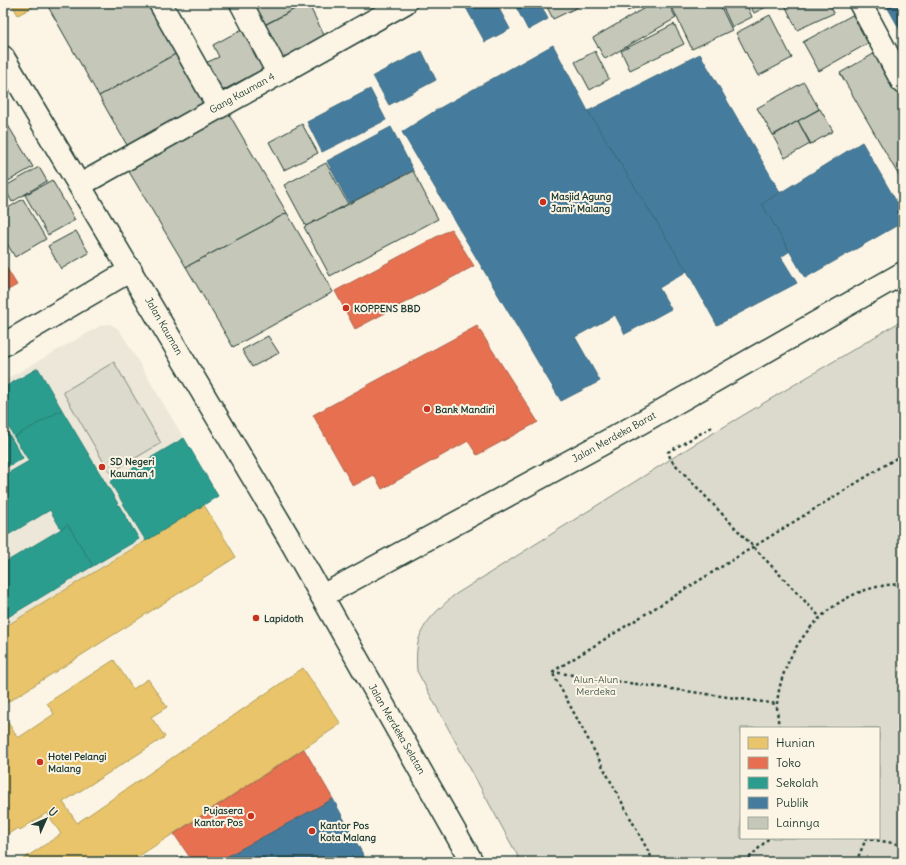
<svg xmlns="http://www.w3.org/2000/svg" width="906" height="865" font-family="Delius,sans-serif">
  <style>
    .built { fill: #ece7d8 }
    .green { fill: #dcdacc; stroke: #7e8c80; fill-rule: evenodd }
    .homes { fill: #e9c46a; stroke: #ac9c5a }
    .shops { fill: #e76f51; stroke: #ab6048 }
    .schools { fill: #2a9d8f; stroke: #278074 }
    .public { fill: #457b9d; stroke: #3a687e }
    .building { fill: #c5c7b9; stroke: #1f3d34 }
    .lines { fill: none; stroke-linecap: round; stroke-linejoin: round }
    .street-casing { stroke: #1f3d34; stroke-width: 25 }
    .secondary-casing { stroke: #1f3d34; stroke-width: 25 }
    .path { stroke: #1f3d34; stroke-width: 2.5; stroke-dasharray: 3 3; stroke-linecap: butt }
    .street { stroke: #fcf5e5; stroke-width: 22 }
    .secondary { stroke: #fcf5e5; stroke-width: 22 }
    .poi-dot { fill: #c8321e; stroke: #fcf5e5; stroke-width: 1.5 }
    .labels { text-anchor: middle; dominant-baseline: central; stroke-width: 4; stroke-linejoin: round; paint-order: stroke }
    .street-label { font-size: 10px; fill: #1f3d34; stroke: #fcf5e5 }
    .poi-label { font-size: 10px; font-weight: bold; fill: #1f3d34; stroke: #fcf5e5; text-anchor: start }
    .park-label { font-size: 10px; fill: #455c52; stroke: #fcf5e5 }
  </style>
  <rect width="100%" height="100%" fill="#fcf5e5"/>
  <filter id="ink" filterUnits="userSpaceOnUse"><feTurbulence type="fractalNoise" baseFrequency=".025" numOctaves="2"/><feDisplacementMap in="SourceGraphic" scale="8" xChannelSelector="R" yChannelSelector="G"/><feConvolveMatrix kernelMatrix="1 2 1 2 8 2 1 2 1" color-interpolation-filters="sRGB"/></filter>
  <g filter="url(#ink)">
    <path class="built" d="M 110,324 L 117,328 L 122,334 L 218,496 L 3,628 L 3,381 L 102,325 Z"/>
    <g class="green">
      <path d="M 903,320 L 903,862 L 521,862 L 417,671 C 414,631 425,622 453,596 L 690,447 ZM 741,728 L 879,728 L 879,838 L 741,838 Z"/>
      <path d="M 114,362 L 161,443 L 110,473 L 63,392 Z"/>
    </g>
    <g class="homes">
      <path d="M 11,3 L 40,3 L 18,15 Z"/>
      <path d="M 204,505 L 236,557 L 3,705 L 3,628 Z"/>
      <path d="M 114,660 L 133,689 L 148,679 L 167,707 L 151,717 L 165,737 L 63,802 L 77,823 L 303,668 L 341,724 L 130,862 L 19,862 L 61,834 L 47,813 L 20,830 L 18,828 L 3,837 L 3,715 L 18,738 L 54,714 L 47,703 Z"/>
    </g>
    <g class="shops">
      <path d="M 451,229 L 474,266 L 355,329 L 335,291 Z"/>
      <path d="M 3,262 L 17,285 L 3,293 Z"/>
      <path d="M 477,326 L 538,422 L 477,455 L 468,441 L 382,489 L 374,475 L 353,486 L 313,415 Z"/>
      <path d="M 304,749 L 333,799 L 217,862 L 193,862 L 174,834 Z"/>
    </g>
    <g class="schools">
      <path d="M 38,368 L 62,410 L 14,437 L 3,416 L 3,388 Z"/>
      <path d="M 62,410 L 139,539 L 93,566 L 68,525 L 61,529 L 50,510 L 3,538 L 3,476 L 29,461 L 14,437 Z"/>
      <path d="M 3,424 L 23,458 L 3,469 Z"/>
      <path d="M 184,438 L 218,496 L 146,541 L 110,482 Z"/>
      <path d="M 68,525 L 93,566 L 3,620 L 3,561 L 4,563 Z"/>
    </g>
    <g class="public">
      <path d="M 496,3 L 510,29 L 485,42 L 464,4 Z"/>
      <path d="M 514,3 L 540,3 L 548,19 L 528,30 Z"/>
      <path d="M 885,3 L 903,3 L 903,35 Z"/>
      <path d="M 553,45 L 588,111 L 687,271 L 659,288 L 671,309 L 625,334 L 615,315 L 575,337 L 600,381 L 561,401 L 402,132 L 438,109 Z"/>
      <path d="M 422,51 L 436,80 L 389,105 L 373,76 Z"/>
      <path d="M 700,54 L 780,192 L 762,204 L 790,251 L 781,257 L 797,283 L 717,325 L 687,271 L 588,111 Z"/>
      <path d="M 370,89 L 386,120 L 322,152 L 307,122 Z"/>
      <path d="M 391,127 L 413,170 L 349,203 L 327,161 Z"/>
      <path d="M 862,142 L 903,213 L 903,222 L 805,278 L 762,204 Z"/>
      <path d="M 333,799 L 367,862 L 217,862 Z"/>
      <path d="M 182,856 L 185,862 L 172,862 Z"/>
    </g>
    <g class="building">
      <path d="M 46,3 L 156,3 L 183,50 L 99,96 Z"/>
      <path d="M 247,3 L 306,3 L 260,27 Z"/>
      <path d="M 306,3 L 308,3 L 325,37 L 283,60 L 265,25 Z"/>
      <path d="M 545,3 L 576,3 L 578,7 L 553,19 Z"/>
      <path d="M 623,3 L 643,3 L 628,11 Z"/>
      <path d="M 653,3 L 668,3 L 676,18 L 605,59 L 593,38 Z"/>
      <path d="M 670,3 L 719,3 L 732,30 L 692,49 Z"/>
      <path d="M 721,3 L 746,3 L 752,17 L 732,27 Z"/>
      <path d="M 749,3 L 774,3 L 754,13 Z"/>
      <path d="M 784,3 L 829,3 L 834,13 L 797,30 Z"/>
      <path d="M 856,13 L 872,41 L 819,71 L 803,42 Z"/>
      <path d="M 770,15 L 792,58 L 758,76 L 736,33 Z"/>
      <path d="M 674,24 L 684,44 L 630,70 L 621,51 Z"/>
      <path d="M 248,26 L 267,67 L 218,93 L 203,64 L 219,57 L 213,45 Z"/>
      <path d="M 183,50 L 212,102 L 128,147 L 99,96 Z"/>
      <path d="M 595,51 L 609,79 L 590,90 L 575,62 Z"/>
      <path d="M 877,52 L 903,98 L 903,183 L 840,73 Z"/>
      <path d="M 804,82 L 819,109 L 773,135 L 757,108 Z"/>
      <path d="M 820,109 L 833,131 L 811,144 L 798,121 Z"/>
      <path d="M 229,114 L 287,213 L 186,267 L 128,170 Z"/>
      <path d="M 3,117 L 33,167 L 3,184 Z"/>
      <path d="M 798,121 L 810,144 L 785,158 L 773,136 Z"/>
      <path d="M 302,124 L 318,153 L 284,170 L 269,142 Z"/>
      <path d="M 326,163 L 348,204 L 306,226 L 284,185 Z"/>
      <path d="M 39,167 L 47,181 L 12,202 L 4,187 Z"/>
      <path d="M 413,171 L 438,219 L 330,276 L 304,227 Z"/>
      <path d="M 52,180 L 75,220 L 48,235 L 25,195 Z"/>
      <path d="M 3,199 L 8,208 L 23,199 L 46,239 L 15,257 L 3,237 Z"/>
      <path d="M 287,213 L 333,292 L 233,347 L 186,267 Z"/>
      <path d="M 76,231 L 89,253 L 61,269 L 48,246 Z"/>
      <path d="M 268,336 L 279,353 L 252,367 L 242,350 Z"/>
    </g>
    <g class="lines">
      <g class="street-casing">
        <g id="street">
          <path d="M 160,3 L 218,106"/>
          <path d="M 241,3 L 278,73"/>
          <path d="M 860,3 L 903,83"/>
          <path d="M 80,185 L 405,3"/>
        </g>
      </g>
      <g class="secondary-casing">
        <g id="secondary">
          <path d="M 3,57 L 289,538 L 472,862"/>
          <path d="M 3,345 L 131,270"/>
          <path d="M 322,596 L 635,426 L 903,273"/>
        </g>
      </g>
      <g class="path">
        <path d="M 712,427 L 668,452 L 671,460 L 820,617"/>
        <path d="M 552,672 L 777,704"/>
        <path d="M 779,728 C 778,720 777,711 777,704 C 782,649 826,595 882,586 C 888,584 896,585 903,584"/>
        <path d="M 865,838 L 903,845"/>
        <path d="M 654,862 L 552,672 L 903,454"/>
        <path d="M 745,862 L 769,838"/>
        <path d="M 856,862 L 866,839"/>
      </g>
      <use href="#street" class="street"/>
      <use href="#secondary" class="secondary"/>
    </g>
  </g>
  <g class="poi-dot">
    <circle cx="543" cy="202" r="4"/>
    <circle cx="346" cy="308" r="4"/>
    <circle cx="427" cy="409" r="4"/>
    <circle cx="102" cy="467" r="4"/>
    <circle cx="256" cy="618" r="4"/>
    <circle cx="40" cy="762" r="4"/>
    <circle cx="251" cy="816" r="4"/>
    <circle cx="312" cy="831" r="4"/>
  </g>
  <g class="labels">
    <g class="street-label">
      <text transform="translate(242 93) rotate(-29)">Gang Kauman 4</text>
      <text transform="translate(164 326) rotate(60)">Jalan Kauman</text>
      <text transform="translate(614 437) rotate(-29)">Jalan Merdeka Barat</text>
      <text transform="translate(397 729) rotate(60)">Jalan Merdeka Selatan</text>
    </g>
    <g class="poi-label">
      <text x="551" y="196">Masjid Agung<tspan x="551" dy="12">Jami' Malang</tspan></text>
      <text x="354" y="308">KOPPENS BBD</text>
      <text x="435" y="409">Bank Mandiri</text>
      <text x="110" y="461">SD Negeri<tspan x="110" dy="12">Kauman 1</tspan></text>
      <text x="264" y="618">Lapidoth</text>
      <text x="48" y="756">Hotel Pelangi<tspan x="48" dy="12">Malang</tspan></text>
      <text x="243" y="810" text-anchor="end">Pujasera<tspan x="243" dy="12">Kantor Pos</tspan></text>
      <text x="320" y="825">Kantor Pos<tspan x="320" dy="12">Kota Malang</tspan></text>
    </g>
    <g class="park-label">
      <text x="596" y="679">Alun-Alun<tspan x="596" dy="12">Merdeka</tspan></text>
    </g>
  </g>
  <rect width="906" height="865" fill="none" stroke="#fcf5e5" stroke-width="16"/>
  <rect x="8" y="8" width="890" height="849" fill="none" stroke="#1f3d34" stroke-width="1.5" filter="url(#ink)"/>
  <rect x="740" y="727" width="140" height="112" fill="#fcf5e5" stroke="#a4ab9e"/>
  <rect x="748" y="737" width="20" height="12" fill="#e9c46a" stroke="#a4ab9e"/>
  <text x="776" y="747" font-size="12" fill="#1f3d34">Hunian</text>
  <rect x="748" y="757" width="20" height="12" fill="#e76f51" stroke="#a4ab9e"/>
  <text x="776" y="767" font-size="12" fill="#1f3d34">Toko</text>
  <rect x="748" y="777" width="20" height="12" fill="#2a9d8f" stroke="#a4ab9e"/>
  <text x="776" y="787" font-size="12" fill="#1f3d34">Sekolah</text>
  <rect x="748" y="797" width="20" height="12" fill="#457b9d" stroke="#a4ab9e"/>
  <text x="776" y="807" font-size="12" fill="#1f3d34">Publik</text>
  <rect x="748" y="817" width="20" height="12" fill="#c5c7b9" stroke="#a4ab9e"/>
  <text x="776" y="827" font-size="12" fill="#1f3d34">Lainnya</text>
  <g transform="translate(46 819) rotate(45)" stroke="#fcf5e5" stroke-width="3" paint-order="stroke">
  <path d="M0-3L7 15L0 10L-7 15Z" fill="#1f3d34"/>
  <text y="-6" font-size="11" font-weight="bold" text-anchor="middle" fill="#1f3d34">U</text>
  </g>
</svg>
